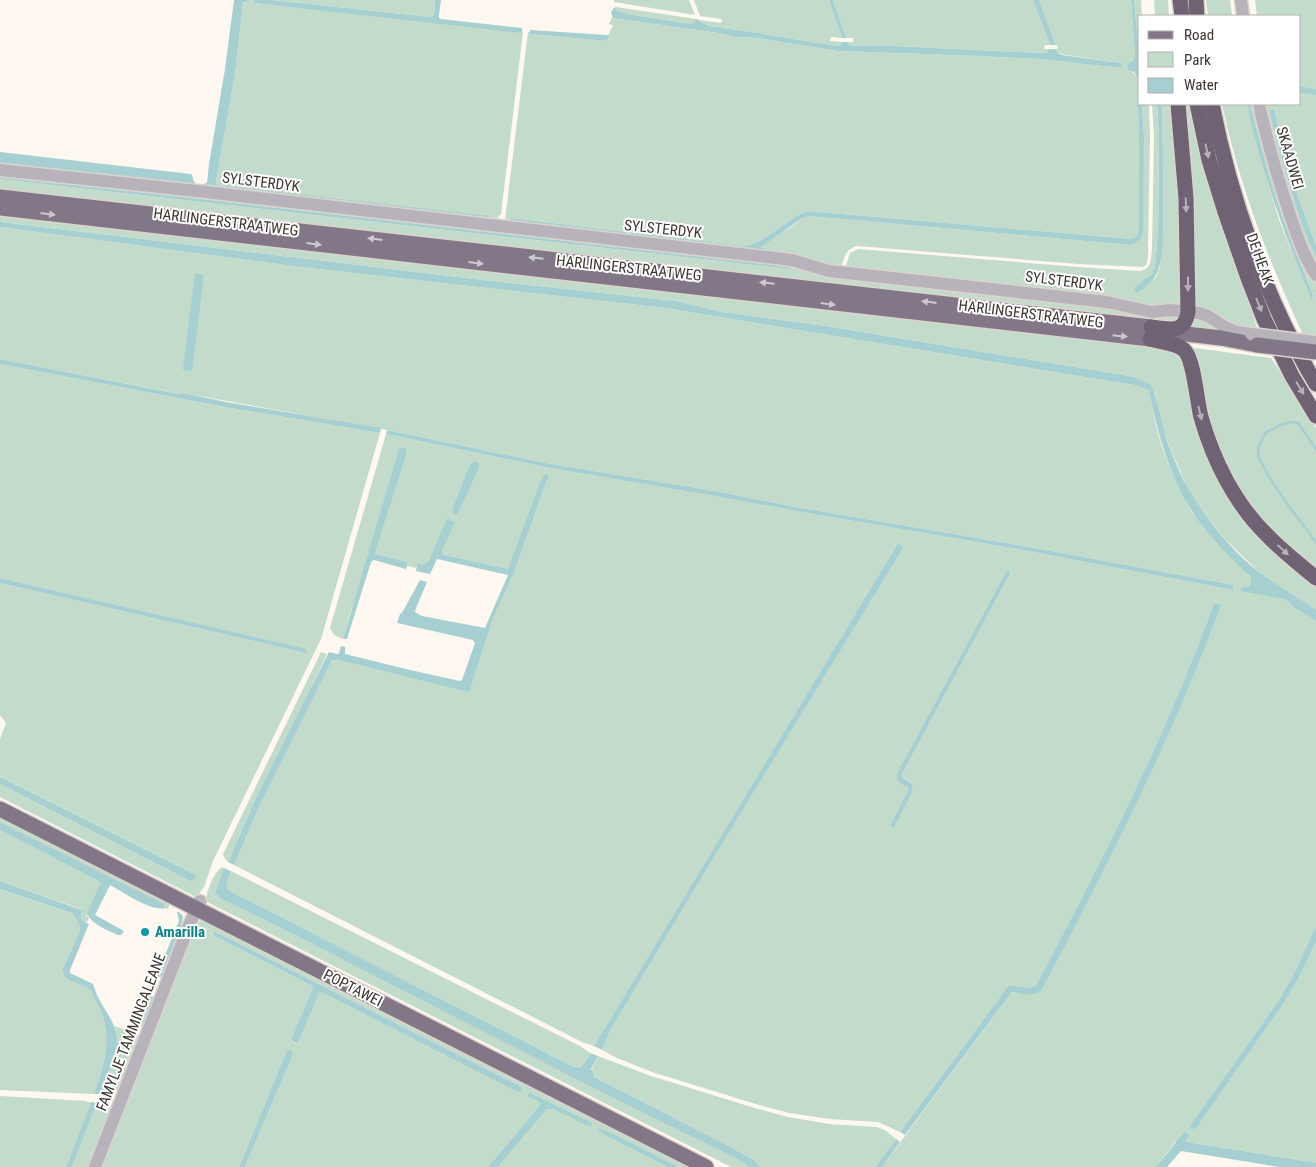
<svg xmlns="http://www.w3.org/2000/svg" width="1316" height="1167" font-family="'Roboto Condensed',sans-serif">
  <style>
    .green { fill: #c3dbca; fill-rule: evenodd }
    .water { fill: #a5cfd0 }
    .lines { fill: none; stroke-linecap: round; stroke-linejoin: round }
    .stream { stroke: #a5cfd0; stroke-width: 2.5 }
    .minor-casing { stroke: #dbd5ce; stroke-width: 15 }
    .major-casing { stroke: #dbd5ce; stroke-width: 18 }
    .highway-casing { stroke: #dbd5ce; stroke-width: 18 }
    .minor { stroke: #b8b2bb; stroke-width: 12 }
    .major { stroke: #827786; stroke-width: 15 }
    .highway { stroke: #6e6273; stroke-width: 15 }
    .minor-bridge-casing { stroke: #dbd5ce; stroke-width: 15; stroke-linecap: butt }
    .major-bridge-casing { stroke: #dbd5ce; stroke-width: 18; stroke-linecap: butt }
    .minor-bridge { stroke: #b8b2bb; stroke-width: 12 }
    .major-bridge { stroke: #827786; stroke-width: 15 }
    .oneway { fill: #b6b0b9 }
    .oneway2 { fill: #cdc9cf }
    .culture-dot { fill: #0f9aa8; stroke: #fff; stroke-width: 2 }
    .labels { text-anchor: middle; dominant-baseline: central; stroke-width: 4; stroke-linejoin: round; paint-order: stroke }
    .street-label { font-size: 15px; fill: #3c362f; stroke: #fff }
    .culture-label { font-size: 15px; font-weight: bold; fill: #0d838f; stroke: #fff; text-anchor: start }
  </style>
  <rect width="100%" height="100%" fill="#fef8f1"/>
  <g class="green">
    <path d="M 247,0 L 254,0 L 254,3 L 522,32 L 523,32 L 501,214 L 493,222 L 0,168 L 0,163 L 195,185 L 195,184 L 204,185 L 205,187 L 217,184 L 216,182 L 235,74 L 243,3 L 247,2 Z"/>
    <path d="M 272,0 L 435,0 L 434,15 L 430,17 Z"/>
    <path d="M 614,0 L 689,0 L 695,15 L 614,2 Z"/>
    <path d="M 694,0 L 829,0 L 842,38 L 831,37 L 830,41 L 842,42 L 841,44 L 838,46 L 818,43 L 758,33 L 709,26 L 704,24 L 700,20 L 721,23 L 722,19 L 700,16 Z"/>
    <path d="M 833,0 L 1033,0 L 1050,45 L 1045,45 L 1044,49 L 1049,49 L 1048,51 L 1046,53 L 1040,53 L 893,46 L 853,46 L 848,44 L 848,42 L 853,42 L 853,38 L 846,38 Z"/>
    <path d="M 1039,0 L 1131,0 L 1135,56 L 1132,62 L 1131,71 L 1137,76 L 1139,136 L 1139,231 L 1136,236 L 1132,239 L 807,211 C 785,219 766,244 744,246 L 511,218 L 511,222 L 766,249 L 759,247 L 791,227 L 801,219 L 808,216 L 1131,245 L 1140,240 L 1144,136 L 1142,104 L 1149,104 L 1150,137 L 1148,248 C 1148,254 1149,262 1144,267 L 1078,264 L 857,246 C 845,249 845,257 841,267 L 506,223 L 505,220 L 528,32 L 530,32 L 530,34 L 607,41 L 610,37 L 608,36 L 613,25 L 609,24 L 612,17 L 613,18 L 718,33 L 736,37 L 757,38 L 838,51 L 979,56 L 1039,59 L 1121,68 L 1121,63 L 1066,55 L 1057,52 L 1056,49 L 1057,49 L 1058,46 L 1056,45 Z"/>
    <path d="M 1134,0 L 1141,0 L 1142,16 L 1140,16 L 1140,64 Z"/>
    <path d="M 1154,0 L 1168,0 L 1169,16 L 1155,16 Z"/>
    <path d="M 1206,0 L 1230,0 L 1232,16 L 1208,16 Z"/>
    <path d="M 1255,0 L 1316,0 L 1316,89 L 1300,86 L 1300,16 L 1257,16 Z"/>
    <path d="M 616,7 L 696,19 L 694,22 L 691,24 L 627,14 L 617,11 Z"/>
    <path d="M 1300,93 L 1316,95 L 1316,246 L 1292,180 L 1274,109 L 1269,110 L 1288,182 L 1299,215 L 1316,257 L 1316,268 L 1296,219 L 1263,104 L 1300,104 Z"/>
    <path d="M 1152,104 L 1157,104 L 1159,136 L 1158,232 L 1155,266 L 1152,274 L 1146,279 L 1151,282 L 1156,277 L 1160,267 L 1163,135 L 1162,104 L 1176,104 L 1185,304 L 1152,308 L 845,268 L 850,253 L 858,249 L 1078,267 L 1140,271 C 1152,269 1151,258 1152,248 L 1154,136 Z"/>
    <path d="M 1182,104 L 1190,104 L 1258,332 L 1247,331 L 1191,309 Z"/>
    <path d="M 1222,104 L 1247,104 L 1267,180 L 1279,220 L 1311,299 L 1314,298 L 1283,219 L 1270,179 L 1250,104 L 1255,104 L 1313,279 L 1316,283 L 1316,336 L 1304,337 C 1269,262 1239,185 1222,104 Z"/>
    <path d="M 0,176 L 399,217 L 1181,315 L 1178,319 L 1171,323 L 0,191 L 0,179 L 788,269 L 789,266 Z"/>
    <path d="M 0,213 L 1170,349 L 1183,356 L 1221,474 L 1316,581 L 1316,610 L 1279,588 L 1258,571 L 1226,540 L 1200,509 L 1187,487 L 1169,445 L 1163,429 L 1155,393 L 1135,377 L 826,326 L 722,312 L 676,301 L 483,280 L 0,222 Z"/>
    <path d="M 0,227 L 300,267 L 665,308 L 1134,385 L 1146,389 L 1149,392 L 1156,426 L 1163,450 L 1174,477 L 1192,512 L 1251,577 L 1251,584 L 1248,587 L 1284,599 L 1289,602 L 1292,606 L 1316,621 L 1316,926 L 1294,973 L 1279,1000 L 1189,1127 L 1195,1130 L 1284,1003 L 1300,976 L 1316,942 L 1316,1163 L 1188,1142 L 1186,1140 L 1175,1142 L 1161,1161 L 1154,1167 L 882,1167 L 1012,992 L 1020,993 L 1041,990 C 1108,866 1172,738 1220,605 L 1214,603 C 1166,735 1103,862 1036,985 L 1030,988 L 1009,985 L 900,1132 L 878,1122 L 830,1119 L 789,1113 L 759,1105 L 652,1072 L 617,1058 L 602,1050 L 610,1031 L 702,877 L 904,547 L 898,543 L 594,1046 L 582,1042 L 234,865 L 260,805 L 332,660 L 337,660 L 359,665 L 469,691 L 493,619 L 515,570 L 548,477 L 508,569 L 445,555 L 442,554 L 448,519 L 429,560 L 425,565 L 417,565 L 416,568 L 407,566 L 407,562 L 376,554 L 375,552 L 351,610 L 343,639 L 334,635 L 330,628 L 386,434 L 550,468 L 714,496 L 796,511 L 1023,550 L 1233,590 L 1234,585 L 1024,546 L 796,507 L 715,491 L 551,464 L 387,430 L 188,394 L 180,394 L 0,359 ZM 195,274 L 204,275 L 191,371 ZM 474,461 L 457,514 L 453,514 L 452,512 L 453,507 L 469,466 ZM 1007,570 L 1011,572 L 902,774 L 903,778 L 912,784 L 913,791 L 894,828 L 890,826 L 908,790 L 907,787 L 897,773 Z"/>
    <path d="M 1191,319 L 1206,321 L 1224,333 L 1182,332 Z"/>
    <path d="M 1195,348 L 1271,358 L 1316,428 L 1316,574 L 1254,517 L 1209,435 L 1192,350 Z"/>
    <path d="M 0,364 L 225,407 L 380,433 L 321,639 L 213,861 L 204,887 L 197,896 L 194,896 L 0,797 L 0,784 L 190,881 L 194,874 L 0,777 L 0,739 L 6,723 L 0,715 L 0,583 L 306,653 L 167,617 L 0,578 Z"/>
    <path d="M 321,652 L 327,654 L 298,716 L 254,802 L 228,862 L 225,859 L 223,854 Z"/>
    <path d="M 0,815 L 170,902 L 168,909 L 166,908 L 165,906 L 108,876 L 103,874 L 0,822 Z"/>
    <path d="M 0,830 L 102,882 L 87,916 L 89,918 L 87,922 L 83,922 L 81,917 L 82,912 L 81,909 L 0,881 Z"/>
    <path d="M 222,867 L 224,868 L 215,892 L 219,898 L 285,930 L 743,1162 L 749,1167 L 731,1167 L 205,901 C 208,890 212,874 222,867 Z"/>
    <path d="M 231,871 L 580,1046 L 590,1053 L 586,1061 L 580,1068 L 572,1066 L 228,890 L 226,885 Z"/>
    <path d="M 0,889 L 72,913 C 76,919 80,924 80,931 L 63,968 C 61,985 83,981 91,991 C 95,1000 102,1010 104,1020 C 110,1048 103,1068 94,1094 L 0,1090 Z"/>
    <path d="M 206,918 L 698,1167 L 679,1167 L 601,1129 L 598,1129 L 601,1133 L 667,1167 L 498,1167 L 547,1109 L 551,1109 L 555,1110 L 586,1125 L 528,1096 L 539,1102 L 540,1105 L 488,1167 L 245,1167 L 292,1057 L 290,1049 L 287,1050 L 239,1167 L 100,1167 L 195,924 ZM 212,932 L 216,932 L 520,1086 L 519,1092 L 321,992 L 319,992 L 295,1043 L 292,1041 L 313,988 L 312,986 L 213,935 Z"/>
    <path d="M 115,1026 L 141,1036 L 122,1088 L 105,1094 L 100,1094 L 118,1046 L 118,1040 Z"/>
    <path d="M 598,1056 L 651,1076 L 758,1109 L 788,1117 L 829,1124 L 876,1127 L 885,1130 L 896,1139 L 875,1167 L 761,1167 L 755,1161 L 731,1147 L 594,1077 L 590,1073 Z"/>
    <path d="M 0,1096 L 86,1101 L 87,1102 L 91,1102 L 66,1167 L 0,1167 Z"/>
    <path d="M 97,1103 L 113,1108 L 90,1167 L 72,1167 Z"/>
  </g>
  <g class="water">
    <path d="M 234,0 L 247,0 L 247,2 L 244,2 L 243,3 L 235,74 L 216,182 L 217,184 L 217,187 L 204,187 L 205,183 L 207,183 L 209,164 L 225,69 Z"/>
    <path d="M 254,0 L 272,0 L 430,17 L 434,15 L 435,0 L 441,0 L 439,15 L 439,18 L 441,19 L 522,28 L 522,33 L 254,3 Z"/>
    <path d="M 829,0 L 833,0 L 846,38 L 842,38 Z"/>
    <path d="M 1033,0 L 1039,0 L 1056,45 L 1050,45 Z"/>
    <path d="M 1131,0 L 1134,0 L 1140,64 L 1140,104 L 1142,104 L 1144,136 L 1143,231 L 1140,240 L 1131,245 L 1120,244 L 808,216 L 801,219 L 764,245 L 760,247 L 767,249 L 766,251 L 510,222 L 511,218 L 744,246 C 766,244 785,219 807,211 L 1132,239 L 1136,236 L 1139,231 L 1139,136 L 1137,76 L 1134,72 L 1128,70 L 1128,64 L 1132,62 L 1135,56 Z"/>
    <path d="M 616,7 L 617,11 L 627,14 L 691,24 L 694,22 L 696,19 C 701,20 703,24 709,26 L 758,33 L 818,43 L 838,46 L 841,44 L 842,42 L 848,42 L 848,44 L 853,46 L 893,46 L 1040,53 L 1046,53 L 1048,51 L 1049,49 L 1056,49 L 1057,52 L 1062,55 L 1121,63 L 1121,68 L 1039,59 L 979,56 L 838,51 L 757,38 L 736,37 L 718,33 L 613,18 L 611,12 L 614,8 Z"/>
    <path d="M 530,30 L 607,35 L 610,36 L 607,41 L 530,34 Z"/>
    <path d="M 1300,86 L 1316,89 L 1316,95 L 1300,93 Z"/>
    <path d="M 1157,104 L 1162,104 C 1163,138 1163,173 1163,207 C 1163,224 1164,261 1156,275 C 1152,283 1143,288 1137,293 L 1133,289 L 1152,274 L 1155,266 L 1158,232 L 1159,136 Z"/>
    <path d="M 1247,104 L 1250,104 L 1270,179 L 1283,219 L 1314,298 L 1311,299 C 1285,236 1261,171 1247,104 Z"/>
    <path d="M 1274,109 L 1292,180 L 1316,246 L 1316,257 C 1294,210 1282,160 1269,110 Z"/>
    <path d="M 0,152 L 191,174 L 192,175 L 194,182 L 195,182 L 195,185 L 0,163 Z"/>
    <path d="M 0,176 L 789,266 L 789,269 L 0,179 Z"/>
    <path d="M 225,186 L 489,216 L 488,219 L 224,189 Z"/>
    <path d="M 0,222 L 483,280 L 676,301 L 722,312 L 826,326 L 1135,377 L 1151,385 C 1160,404 1161,426 1169,446 C 1175,460 1180,475 1188,488 C 1204,517 1233,552 1259,572 C 1277,586 1297,597 1316,610 L 1316,621 L 1292,606 L 1289,602 L 1284,599 L 1241,591 L 1242,587 L 1248,587 L 1251,584 L 1251,577 C 1230,557 1208,536 1192,511 C 1169,474 1158,435 1149,392 L 1146,389 L 1134,385 L 665,308 L 300,267 L 0,227 Z"/>
    <path d="M 195,273 L 204,275 L 192,371 L 183,370 Z"/>
    <path d="M 0,359 L 179,394 L 188,394 L 226,402 L 381,428 L 380,433 L 225,407 L 0,364 Z"/>
    <path d="M 387,430 L 551,464 L 715,491 L 796,507 L 1024,546 L 1234,585 L 1233,590 L 1023,550 L 796,511 L 714,496 L 550,468 L 386,434 Z"/>
    <path d="M 404,447 L 406,450 L 406,455 L 375,552 L 376,554 L 407,562 L 407,566 L 406,569 L 374,560 L 371,562 L 347,639 L 343,639 L 399,449 Z"/>
    <path d="M 474,461 L 478,463 L 479,467 L 459,511 L 457,514 L 453,514 L 452,512 L 453,507 L 469,466 Z"/>
    <path d="M 547,474 L 548,477 L 515,570 L 493,619 L 469,692 L 359,665 L 337,660 L 332,660 L 260,805 L 234,865 L 228,862 L 254,802 L 329,652 L 337,654 L 339,653 L 341,646 L 345,647 L 345,654 L 410,670 L 460,681 L 462,680 L 475,643 L 473,640 L 397,623 L 400,614 L 402,613 L 420,580 L 427,582 L 416,608 L 415,612 L 422,616 L 485,628 L 508,575 L 437,559 L 430,574 L 416,571 L 417,564 L 424,565 L 429,560 L 447,519 L 455,522 L 443,548 L 442,554 L 445,555 L 508,569 L 541,480 L 544,475 Z"/>
    <path d="M 898,543 L 904,547 L 702,877 L 610,1031 L 602,1050 L 594,1046 Z"/>
    <path d="M 1007,570 L 1011,572 L 902,774 L 903,778 L 912,784 L 913,791 L 894,828 L 890,826 L 908,790 L 907,787 L 898,781 L 897,773 Z"/>
    <path d="M 0,578 L 306,649 L 306,653 L 0,583 Z"/>
    <path d="M 1214,603 L 1221,605 C 1172,738 1108,866 1041,991 L 1031,995 L 1012,992 L 905,1135 L 900,1132 L 1009,985 L 1030,988 L 1036,985 C 1103,861 1166,735 1214,603 Z"/>
    <path d="M 0,777 L 194,874 L 196,877 C 195,880 193,881 190,881 L 0,784 Z"/>
    <path d="M 0,822 L 160,902 L 165,906 L 166,908 C 151,912 123,892 110,885 L 95,915 L 124,931 L 121,935 L 118,935 C 107,930 93,925 87,914 L 101,882 L 0,830 Z"/>
    <path d="M 224,868 L 231,871 L 226,885 L 228,890 L 572,1066 L 580,1068 L 586,1061 L 590,1053 L 598,1056 L 591,1069 L 594,1077 L 731,1147 L 755,1161 L 761,1167 L 749,1167 L 743,1162 L 586,1084 L 285,930 L 219,898 L 215,892 Z"/>
    <path d="M 0,881 L 82,910 L 81,918 L 83,921 L 89,924 L 70,970 L 70,973 L 93,984 C 95,989 96,994 99,999 C 108,1016 118,1026 118,1046 L 100,1094 L 94,1094 C 103,1068 110,1048 104,1020 C 102,1010 95,1001 91,991 C 83,981 61,985 63,968 L 80,931 C 80,924 76,919 72,913 L 0,889 Z"/>
    <path d="M 177,912 L 179,912 L 183,916 L 182,923 L 162,977 L 157,977 L 157,975 L 179,921 Z"/>
    <path d="M 1316,926 L 1316,942 L 1300,976 L 1284,1003 L 1195,1130 L 1189,1127 L 1279,1000 L 1294,973 Z"/>
    <path d="M 213,932 L 216,932 L 520,1086 L 522,1088 L 522,1091 L 519,1092 L 514,1090 L 321,992 L 319,993 L 298,1042 L 293,1042 L 292,1038 L 313,988 L 312,986 L 213,935 Z"/>
    <path d="M 150,995 L 153,997 L 154,999 L 143,1026 L 141,1026 L 138,1023 L 148,996 Z"/>
    <path d="M 290,1049 L 293,1053 L 292,1057 L 245,1167 L 239,1167 L 287,1050 Z"/>
    <path d="M 530,1093 L 592,1123 L 592,1126 L 586,1125 L 555,1110 L 551,1109 L 547,1109 L 498,1167 L 488,1167 L 540,1105 L 539,1102 L 528,1096 L 528,1094 Z"/>
    <path d="M 91,1102 L 97,1103 L 72,1167 L 66,1167 Z"/>
    <path d="M 598,1129 L 601,1129 L 611,1133 L 679,1167 L 667,1167 L 601,1133 L 598,1130 Z"/>
    <path d="M 1184,1132 L 1190,1135 L 1186,1140 L 1188,1142 L 1316,1163 L 1316,1167 L 1279,1167 L 1181,1151 L 1167,1167 L 1154,1167 L 1161,1161 Z"/>
    <path d="M 896,1139 L 900,1142 L 882,1167 L 875,1167 Z"/>
  </g>
  <g class="lines">
    <path class="stream" d="M 1316,449 L 1298,423 L 1293,422 L 1280,425 L 1265,433 L 1258,449 L 1259,458 L 1269,477 L 1288,505 L 1316,542"/>
    <g class="minor-casing">
      <g id="minor">
        <path d="M 1241,0 L 1243,16"/>
        <path d="M 1259,104 C 1267,141 1278,179 1290,215 C 1297,236 1304,257 1316,275"/>
        <path d="M 0,170 L 197,191 L 792,260 L 829,271 L 1107,302 L 1152,312 L 1170,310 L 1199,313 L 1208,316 L 1225,327 L 1237,332 L 1251,334"/>
        <path d="M 95,1167 L 190,923 L 200,901"/>
      </g>
    </g>
    <g class="major-casing">
      <g id="major">
        <path d="M 0,197 L 1151,327 L 1178,333 L 1221,338 L 1257,345"/>
        <path d="M 0,208 L 1150,339 L 1164,340"/>
        <path d="M 0,809 L 706,1167"/>
      </g>
    </g>
    <g class="highway-casing">
      <g id="highway">
        <path d="M 1180,0 L 1182,16"/>
        <path d="M 1196,0 L 1197,16"/>
        <path d="M 1197,104 L 1209,160 L 1225,212 L 1248,278 L 1264,319 L 1292,376 L 1316,416"/>
        <path d="M 1212,104 C 1230,198 1267,302 1316,384"/>
        <path d="M 1151,327 C 1169,329 1184,335 1188,312 L 1186,198 L 1178,104"/>
        <path d="M 1150,339 C 1160,342 1179,343 1185,351 C 1194,361 1197,402 1201,417 C 1213,460 1235,504 1267,535 C 1282,551 1299,564 1316,578"/>
      </g>
    </g>
    <use href="#minor" class="minor"/>
    <use href="#major" class="major"/>
    <use href="#highway" class="highway"/>
    <g class="minor-bridge-casing">
      <path id="minor-bridge" d="M 1251,334 L 1316,342"/>
    </g>
    <g class="major-bridge-casing">
      <path id="major-bridge" d="M 1257,345 L 1316,352"/>
    </g>
    <use href="#minor-bridge" class="minor-bridge"/>
    <use href="#major-bridge" class="major-bridge"/>
  </g>
  <defs><path id="oneway-solid" d="M-6-.8H1V-3.2L6.5 0L1 3.2V.8H-6Z" transform="scale(1.25)"/></defs>
  <g class="oneway">
    <use href="#oneway-solid" transform="translate(1207 151) rotate(78)"/>
    <use href="#oneway-solid" transform="translate(1186 205) rotate(88)"/>
    <use href="#oneway-solid" transform="translate(1188 284) rotate(90)"/>
    <use href="#oneway-solid" transform="translate(1259 305) rotate(68)"/>
    <use href="#oneway-solid" transform="translate(1300 388) rotate(59)"/>
    <use href="#oneway-solid" transform="translate(1200 413) rotate(76)"/>
    <use href="#oneway-solid" transform="translate(1283 550) rotate(43)"/>
  </g>
  <g class="oneway2">
    <use href="#oneway-solid" transform="translate(48 214) rotate(7)"/>
    <use href="#oneway-solid" transform="translate(375 239) rotate(-173)"/>
    <use href="#oneway-solid" transform="translate(314 244) rotate(7)"/>
    <use href="#oneway-solid" transform="translate(536 258) rotate(-174)"/>
    <use href="#oneway-solid" transform="translate(476 263) rotate(7)"/>
    <use href="#oneway-solid" transform="translate(767 283) rotate(-174)"/>
    <use href="#oneway-solid" transform="translate(929 302) rotate(-173)"/>
    <use href="#oneway-solid" transform="translate(828 304) rotate(7)"/>
    <use href="#oneway-solid" transform="translate(1120 336) rotate(6)"/>
  </g>
  <circle class="culture-dot" cx="145" cy="932" r="5"/>
  <g class="labels">
    <g class="street-label">
      <text transform="translate(1290 158) rotate(74)">SKAADWEI</text>
      <text transform="translate(261 182) rotate(7)">SYLSTERDYK</text>
      <text transform="translate(226 222) rotate(7)">HARLINGERSTRAATWEG</text>
      <text transform="translate(663 229) rotate(6)">SYLSTERDYK</text>
      <text transform="translate(1260 259) rotate(70)">DE HEAK</text>
      <text transform="translate(629 268) rotate(6)">HARLINGERSTRAATWEG</text>
      <text transform="translate(1064 281) rotate(7)">SYLSTERDYK</text>
      <text transform="translate(1031 314) rotate(7)">HARLINGERSTRAATWEG</text>
      <text transform="translate(353 988) rotate(27)">POPTAWEI</text>
      <text transform="translate(131 1032) rotate(-69)">FAMYLJE TAMMINGALEANE</text>
    </g>
    <g class="culture-label">
      <text x="155" y="932">Amarilla</text>
    </g>
  </g>
  <rect x="1138" y="15" width="162" height="90" fill="#ffffff" stroke="#b1afac"/>
  <rect x="1148" y="31" width="25" height="8" fill="#827786" stroke="#b1afac"/>
  <text x="1184" y="40" font-size="15" fill="#3c362f">Road</text>
  <rect x="1148" y="52" width="25" height="15" fill="#c3dbca" stroke="#b1afac"/>
  <text x="1184" y="65" font-size="15" fill="#3c362f">Park</text>
  <rect x="1148" y="78" width="25" height="15" fill="#a5cfd0" stroke="#b1afac"/>
  <text x="1184" y="90" font-size="15" fill="#3c362f">Water</text>
</svg>
